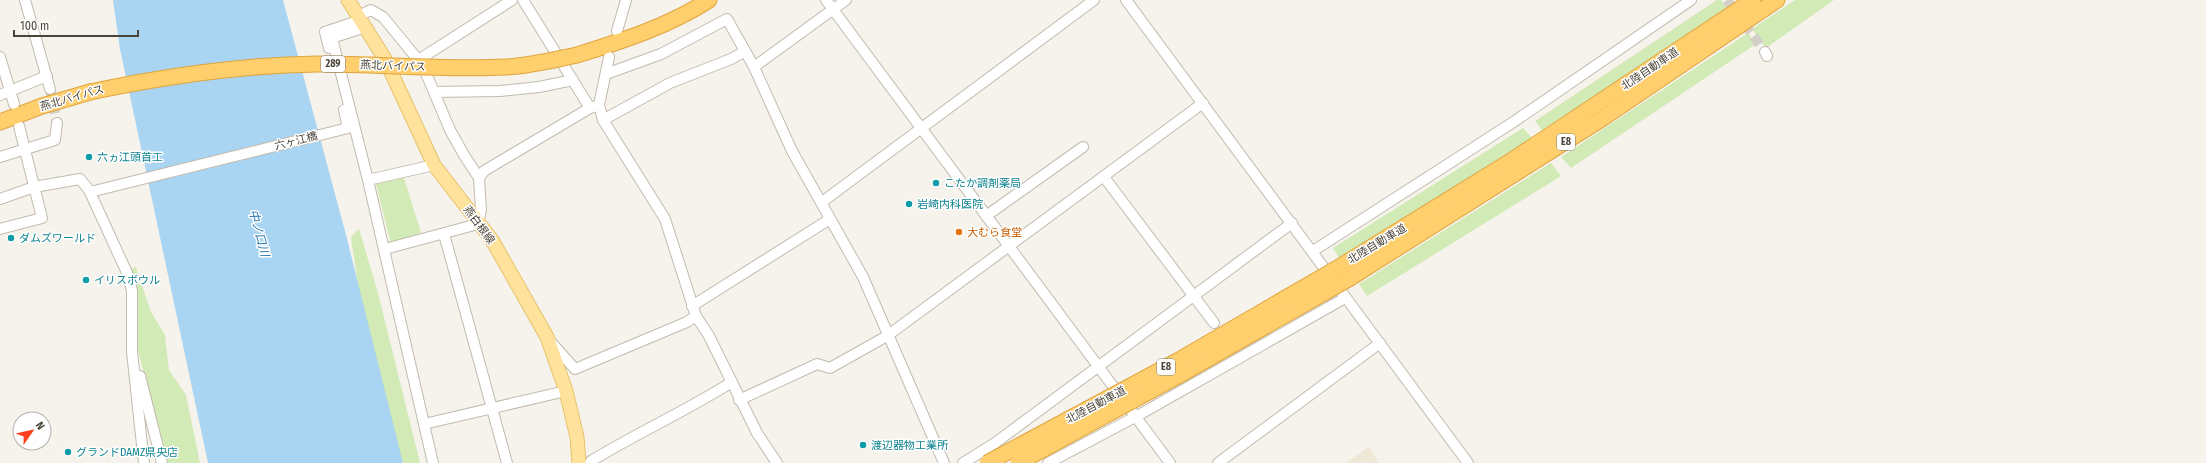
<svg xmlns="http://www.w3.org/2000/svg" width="2206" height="463" font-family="'Fira Sans Condensed','Noto Sans JP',sans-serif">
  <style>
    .education { fill: #efe8d6 }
    .green { fill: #d2eab5 }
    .water { fill: #a9d4f2 }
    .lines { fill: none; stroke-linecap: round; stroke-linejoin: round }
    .minor-tunnel { stroke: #d4d0c8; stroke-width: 10; stroke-dasharray: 10 5; stroke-linecap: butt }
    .minor-casing { stroke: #c2bbae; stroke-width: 12 }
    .major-casing { stroke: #e6c16a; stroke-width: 15 }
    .highway-casing { stroke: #e0a43c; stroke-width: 17 }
    .minor { stroke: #fff; stroke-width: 10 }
    .major { stroke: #ffe39c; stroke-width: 13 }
    .highway { stroke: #ffcf6e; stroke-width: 15 }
    .highway-bridge-casing { stroke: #e0a43c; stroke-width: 17; stroke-linecap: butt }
    .highway-bridge { stroke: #ffcf6e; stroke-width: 15 }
    .culture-dot { fill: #0f9aa8; stroke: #fff; stroke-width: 1.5 }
    .food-dot { fill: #e8710a; stroke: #fff; stroke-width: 1.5 }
    .labels { text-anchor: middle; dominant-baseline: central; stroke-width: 3; stroke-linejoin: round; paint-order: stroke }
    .shield { fill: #fff; stroke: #817c74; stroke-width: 1 }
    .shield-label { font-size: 10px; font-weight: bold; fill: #4b4439 }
    .street-label { font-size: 11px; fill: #4b4439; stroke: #fff }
    .culture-label { font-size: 11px; fill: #0d838f; stroke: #fff; text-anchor: start }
    .food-label { font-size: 11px; fill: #c56008; stroke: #fff; text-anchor: start }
    .water-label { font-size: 12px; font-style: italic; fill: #2e7ab2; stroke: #fff }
  </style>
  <rect width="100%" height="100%" fill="#f6f3ec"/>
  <path class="education" d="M 1369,447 L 1379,463 L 1345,463 Z"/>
  <g class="green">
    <path d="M 1717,0 L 1721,0 L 1727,8 L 1664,52 L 1542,130 L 1535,121 Z"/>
    <path d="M 1795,0 L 1834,0 L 1766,48 L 1752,29 Z"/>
    <path d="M 1748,33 L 1756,44 L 1571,168 L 1561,157 Z"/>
    <path d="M 1523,128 L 1532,138 L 1339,258 L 1333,248 Z"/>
    <path d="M 1551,163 L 1561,176 L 1367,296 L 1359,284 Z"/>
    <path d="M 404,178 L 422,236 L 391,244 L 376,184 Z"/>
    <path d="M 359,229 L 378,293 L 420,463 L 398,463 L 362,313 L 351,237 Z"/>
    <path d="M 136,267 L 151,312 L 165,335 L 169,370 L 186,395 L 200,463 L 167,463 L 136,343 L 131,269 Z"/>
  </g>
  <path class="water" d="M 113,0 L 283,0 L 346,235 L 403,463 L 208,463 L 120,49 Z"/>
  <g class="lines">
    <g class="minor-tunnel">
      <path d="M 1727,0 L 1765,52"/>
      <path d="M 50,89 L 57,123"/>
    </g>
    <g class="minor-casing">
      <g id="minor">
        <path d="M 25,0 L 50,89"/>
        <path d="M 523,0 L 590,108"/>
        <path d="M 826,0 L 1170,463"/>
        <path d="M 1126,0 L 1468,463"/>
        <path d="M 358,16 L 371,10 L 383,17 L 415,56 L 420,59 L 450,130 L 464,155 L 479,178 L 481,210 L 478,224 L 385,249"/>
        <path d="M 365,27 L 332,38 L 368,180 L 424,424 L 566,391"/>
        <path d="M 617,31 L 626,0"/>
        <path d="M 329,48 L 325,32 L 352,23 L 356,30"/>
        <path d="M 1765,52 L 1767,56"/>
        <path d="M 0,57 L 14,104"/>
        <path d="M 609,57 L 599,105 L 603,120 L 665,219 L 696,316 L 709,336 L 757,433 L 777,463"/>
        <path d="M 420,59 L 512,0"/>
        <path d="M 754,67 L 846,0"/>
        <path d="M 606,74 L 661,54 L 727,19 L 754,67 L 792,151 L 863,277 L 944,463"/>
        <path d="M 434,92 L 500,91 L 539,87 L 573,80"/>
        <path d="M 0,95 L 47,76"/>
        <path d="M 603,120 L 670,83 L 731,59 L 744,52"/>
        <path d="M 0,157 L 55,140 L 57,123"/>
        <path d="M 1104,177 L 1214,323"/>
        <path d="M 479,178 L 484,171 L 590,108 L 599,105"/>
        <path d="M 368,180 L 434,165"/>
        <path d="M 90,192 L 348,128 L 344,110"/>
        <path d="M 0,199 L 34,187 L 80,179 L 89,190 L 128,275 L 132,291 L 132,352 L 144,463"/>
        <path d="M 822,202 L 1094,0"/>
        <path d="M 986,216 L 1083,147"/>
        <path d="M 0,229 L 42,218 L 19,126"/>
        <path d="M 444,234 L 507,463"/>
        <path d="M 1313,251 L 1515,121 L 1691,0"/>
        <path d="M 692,306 L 830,219"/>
        <path d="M 550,341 L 575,369 L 687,322 L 696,316"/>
        <path d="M 140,376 L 162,463"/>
        <path d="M 739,400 L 817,364 L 830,368 L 887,336 L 1203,103"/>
        <path d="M 424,424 L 433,463"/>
        <path d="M 590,463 L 591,461 C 637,433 686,411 732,382"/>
        <path d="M 963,463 L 995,443 L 1292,223"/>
        <path d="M 1048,463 L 1137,416 L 1345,298"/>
        <path d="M 1218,463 L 1380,343"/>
      </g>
    </g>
    <g class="major-casing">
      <path id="major" d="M 348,0 L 385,59 L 434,165 L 492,240 L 547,337 L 566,391 L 577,437 L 579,463"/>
    </g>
    <g class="highway-casing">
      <g id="highway">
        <path d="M 577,55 C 622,41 669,26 709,0"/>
        <path d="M 0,122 L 42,106 L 90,92"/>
        <path d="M 1341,266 L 1511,161 L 1753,0"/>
        <path d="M 1350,278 L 1603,118 L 1777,0"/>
      </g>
    </g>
    <use href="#minor" class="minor"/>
    <use href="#major" class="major"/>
    <use href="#highway" class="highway"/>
    <g class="highway-bridge-casing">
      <g id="highway-bridge">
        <path d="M 90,92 C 165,76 241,65 318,64 C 381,64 443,70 506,67 C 530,66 553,60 577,55"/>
        <path d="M 987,463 L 1179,360 L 1341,266"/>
        <path d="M 1018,463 L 1185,372 L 1350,278"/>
      </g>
    </g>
    <use href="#highway-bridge" class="highway-bridge"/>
  </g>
  <g class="culture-dot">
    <circle cx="89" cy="157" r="4"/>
    <circle cx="936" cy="183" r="4"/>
    <circle cx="909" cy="204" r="4"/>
    <circle cx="11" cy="238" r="4"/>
    <circle cx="86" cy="280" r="4"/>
    <circle cx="863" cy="445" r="4"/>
    <circle cx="68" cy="452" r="4"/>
  </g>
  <circle class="food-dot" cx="959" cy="232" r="4"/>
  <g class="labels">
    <g class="shield">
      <rect x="321" y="56" width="24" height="16" rx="3"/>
      <rect x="1557" y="134" width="18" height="16" rx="3"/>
      <rect x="1157" y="359" width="18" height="16" rx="3"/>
    </g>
    <g class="shield-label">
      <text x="333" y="64">289</text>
      <text x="1566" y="142">E8</text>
      <text x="1166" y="367">E8</text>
    </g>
    <g class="street-label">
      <text transform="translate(393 66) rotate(2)">燕北バイパス</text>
      <text transform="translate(1650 69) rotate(-34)">北陸自動車道</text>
      <text transform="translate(72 98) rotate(-16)">燕北バイパス</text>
      <text transform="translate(296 141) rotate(-14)">六ヶ江橋</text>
      <text transform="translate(479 225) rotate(53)">燕白根線</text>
      <text transform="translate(1377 244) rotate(-31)">北陸自動車道</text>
      <text transform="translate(1096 405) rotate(-28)">北陸自動車道</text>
    </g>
    <g class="culture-label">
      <text x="97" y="157">六ヵ江頭首工</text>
      <text x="944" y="183">こたか調剤薬局</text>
      <text x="917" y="204">岩崎内科医院</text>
      <text x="19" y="238">ダムズワールド</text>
      <text x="94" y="280">イリスボウル</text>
      <text x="871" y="445">渡辺器物工業所</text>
      <text x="76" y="452">グランドDAMZ県央店</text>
    </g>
    <g class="food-label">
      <text x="967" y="232">大むら食堂</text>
    </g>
    <g class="water-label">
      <text transform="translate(259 233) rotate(75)">中ノ口川</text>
    </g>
  </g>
  <g transform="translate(32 431) rotate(56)"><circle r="19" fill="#ffffff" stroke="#b7b4b0"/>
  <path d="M0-3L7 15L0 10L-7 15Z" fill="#fc3f1d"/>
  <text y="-6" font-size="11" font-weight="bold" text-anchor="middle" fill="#4b4439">N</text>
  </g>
  <path d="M14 30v6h124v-6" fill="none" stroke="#4b4439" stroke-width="2"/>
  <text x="20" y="30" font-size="12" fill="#4b4439" stroke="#ffffff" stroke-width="3" paint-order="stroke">100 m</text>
</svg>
